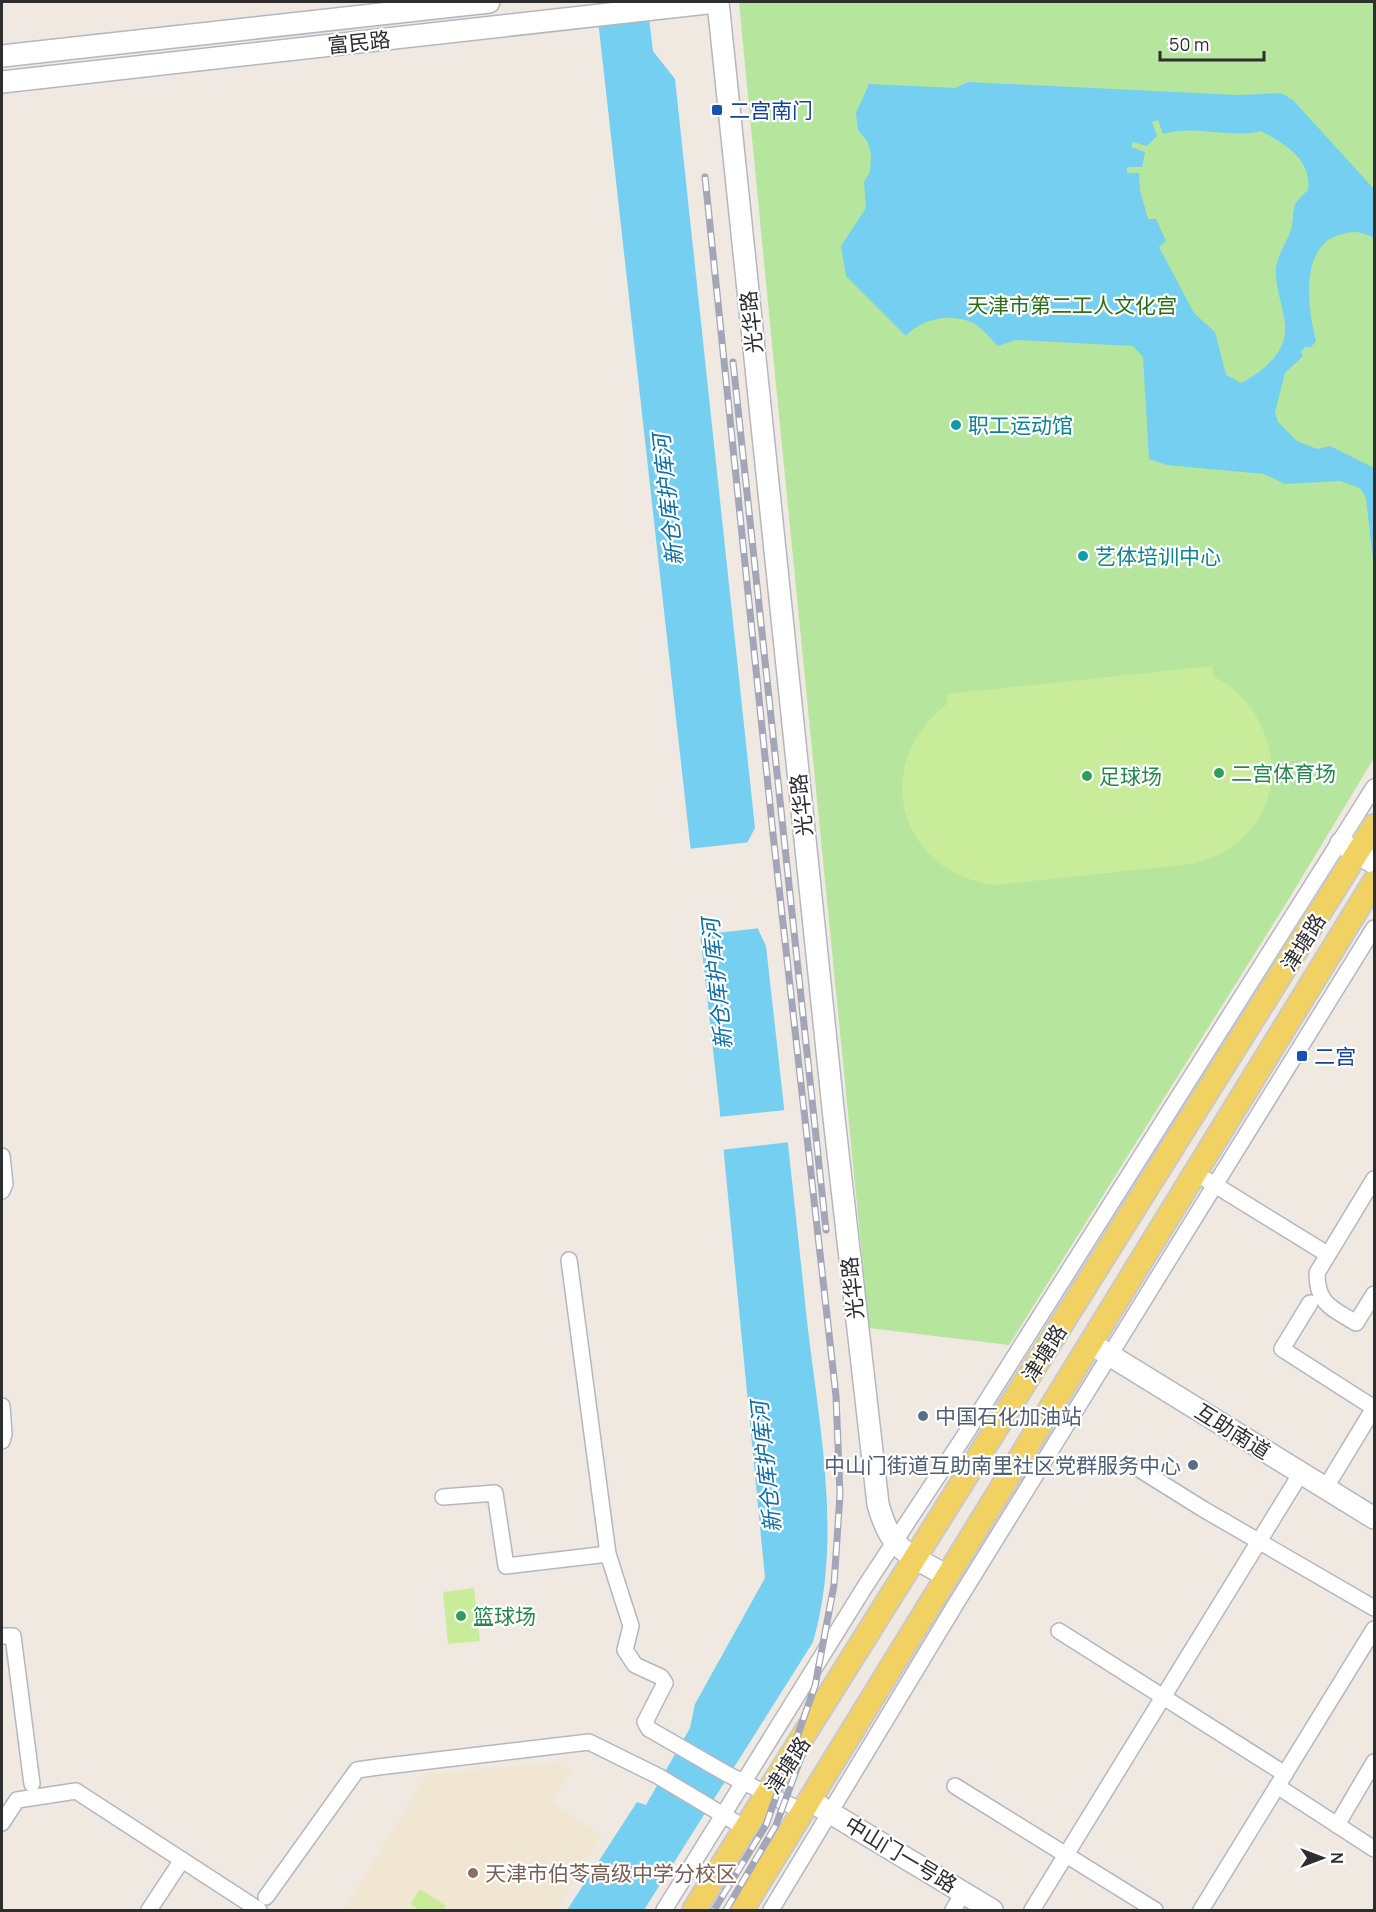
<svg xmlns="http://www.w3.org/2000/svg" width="1376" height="1912" font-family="Manrope,'Noto Sans SC',sans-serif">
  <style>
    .education { fill: #f0e6d1 }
    .green { fill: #b6e59e }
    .pitch { fill: #c9ec9a }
    .water { fill: #75cff0; fill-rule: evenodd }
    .pier { fill: #efe9e1 }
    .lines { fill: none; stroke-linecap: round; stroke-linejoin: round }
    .street-casing { stroke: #b4b7c1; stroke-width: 18 }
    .secondary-casing { stroke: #b4b7c1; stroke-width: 24 }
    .primary-casing { stroke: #c9c9c9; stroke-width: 26 }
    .street { stroke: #fff; stroke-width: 15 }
    .secondary { stroke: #fff; stroke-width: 21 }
    .primary { stroke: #f2d163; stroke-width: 22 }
    .rail-casing { stroke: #a3a6b8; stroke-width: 7 }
    .rail { stroke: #fff; stroke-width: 4.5; stroke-dasharray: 14; stroke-linecap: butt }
    .transit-dot { fill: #1a4fb4; stroke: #fff; stroke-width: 2 }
    .culture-dot { fill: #0f9aa8; stroke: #fff; stroke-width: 2 }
    .leisure-dot { fill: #2e9e5b; stroke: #fff; stroke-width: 2 }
    .service-dot { fill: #5c6f8a; stroke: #fff; stroke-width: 2 }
    .education-dot { fill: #8d6e63; stroke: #fff; stroke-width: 2 }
    .labels { text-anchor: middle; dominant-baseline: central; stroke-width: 4.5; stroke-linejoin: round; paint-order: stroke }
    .street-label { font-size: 21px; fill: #2e2e2e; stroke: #fff }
    .transit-label { font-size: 21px; fill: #164399; stroke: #fff; text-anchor: start }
    .park-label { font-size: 21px; fill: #2c6e1b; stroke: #fff }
    .culture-label { font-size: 21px; fill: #0d838f; stroke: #fff; text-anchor: start }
    .leisure-label { font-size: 21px; fill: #27864d; stroke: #fff; text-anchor: start }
    .service-label { font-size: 21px; fill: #4e5e75; stroke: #fff; text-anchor: start }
    .education-label { font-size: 21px; fill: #785e54; stroke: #fff; text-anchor: start }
    .water-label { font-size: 22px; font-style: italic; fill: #0d6fa3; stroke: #fff }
  </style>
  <rect width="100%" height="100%" fill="#efe9e1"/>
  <path class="education" d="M 558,1762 L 572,1771 L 552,1802 L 601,1836 L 556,1910 L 344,1910 L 427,1774 Z"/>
  <path class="green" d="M 739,2 L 1374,2 L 1374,758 L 1284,907 L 1009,1345 L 869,1328 C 826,885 781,444 739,2 Z"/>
  <g class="pitch">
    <path d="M 1212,666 L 1214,677 C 1277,708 1295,801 1234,845 C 1221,855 1207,860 1192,864 L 995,885 C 898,873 869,763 947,704 L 946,694 Z"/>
    <path d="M 474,1588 L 480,1641 L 448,1644 L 443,1592 Z"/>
    <path d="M 420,1889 L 446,1906 L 443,1910 L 420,1910 L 410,1904 Z"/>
  </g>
  <g class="water">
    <path d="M 596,2 L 647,2 L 653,51 L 675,79 L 755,828 L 747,843 L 757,927 L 766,946 C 780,1071 794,1196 807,1321 C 819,1426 843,1539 813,1642 L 644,1910 L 567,1910 L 637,1802 L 646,1805 L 690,1728 L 695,1704 L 765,1578 L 719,1103 Z"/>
    <path d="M 968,82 L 1237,95 L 1281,93 L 1293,100 L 1374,189 L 1374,238 C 1361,231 1353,230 1339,235 C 1299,247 1308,310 1316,341 L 1311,347 L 1305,347 L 1301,352 L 1303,356 L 1285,373 L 1275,412 L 1278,422 L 1297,441 L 1317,449 L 1330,446 L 1374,468 L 1374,569 L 1366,498 L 1360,488 L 1340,481 L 1285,484 L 1264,474 L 1167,465 L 1149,459 L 1143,357 L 1133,346 L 1016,340 L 998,346 C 991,339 984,330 975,324 C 953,312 922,318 906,336 L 846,276 L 841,246 L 866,208 L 864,182 L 870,172 L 871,153 L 867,141 L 858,130 L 856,113 L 869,84 L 955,88 ZM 1158,120 L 1163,134 C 1195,124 1230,139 1261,131 C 1285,144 1312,159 1308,190 C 1291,206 1295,204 1292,226 C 1289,240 1277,254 1276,269 C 1275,288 1283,305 1285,324 C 1288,352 1263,372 1241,383 L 1226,375 L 1215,332 L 1194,313 L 1159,247 L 1166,241 L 1156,219 L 1148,219 L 1140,190 L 1139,173 L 1127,173 L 1127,167 L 1142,167 L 1145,152 L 1131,147 L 1133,142 L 1147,146 L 1157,136 L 1152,122 Z"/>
  </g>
  <g class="pier">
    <path d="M 751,842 L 761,928 L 698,935 L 688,849 Z"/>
    <path d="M 786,1110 L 790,1142 L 721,1150 L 718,1117 Z"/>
  </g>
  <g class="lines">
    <g class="street-casing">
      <g id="street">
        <path d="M 2,1156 L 5,1184 L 2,1191"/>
        <path d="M 1374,1179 L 1317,1273 C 1317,1305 1332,1308 1356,1323 L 1374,1294"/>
        <path d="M 1207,1180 L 1327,1254"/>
        <path d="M 569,1260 L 608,1554 L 631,1626 L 625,1650 L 635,1665 L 661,1677 L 665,1683 L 645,1722 L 649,1729 L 727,1774 L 802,1811"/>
        <path d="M 1310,1303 L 1282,1349 L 1374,1408 L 1326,1487"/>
        <path d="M 2,1406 L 4,1434 L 2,1441"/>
        <path d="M 1139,1469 L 1203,1509 L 1374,1608"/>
        <path d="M 443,1497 L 495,1493 L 506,1566 L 608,1554"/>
        <path d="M 1059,1631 L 1285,1774"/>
        <path d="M 2,1636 L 13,1636 L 32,1784"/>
        <path d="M 955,1786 L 1155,1910"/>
        <path d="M 1277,1786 L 1374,1849"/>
        <path d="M 2,1823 L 17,1800 L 76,1791 L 259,1910"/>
        <path d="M 1337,1825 L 1374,1762"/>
        <path d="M 266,1897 L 357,1770 L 378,1767 L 589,1742 L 658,1776 L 745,1828"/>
        <path d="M 149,1910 L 182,1860"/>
        <path d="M 664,1910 L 866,1585 L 965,1435 L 1374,787"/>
        <path d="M 771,1910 L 957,1602 L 1374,928"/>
        <path d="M 953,1910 L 963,1893"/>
        <path d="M 1032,1910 L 1301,1473"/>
        <path d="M 1201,1910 L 1374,1629"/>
      </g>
    </g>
    <g class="secondary-casing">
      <g id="secondary">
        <path d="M 718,2 L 834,1118 L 878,1504 C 891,1552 906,1552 947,1576"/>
        <path d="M 2,56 L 489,2"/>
        <path d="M 2,82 L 716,2"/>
        <path d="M 1341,843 L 1374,863"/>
        <path d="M 1090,1343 L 1374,1518"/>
        <path d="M 809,1800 L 992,1910"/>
      </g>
    </g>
    <g class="primary-casing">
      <g id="primary">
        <path d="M 694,1910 L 1374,826"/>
        <path d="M 742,1910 L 1374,882"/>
      </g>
    </g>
    <use href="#street" class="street"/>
    <use href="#secondary" class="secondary"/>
    <use href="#primary" class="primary"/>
    <g class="rail-casing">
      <g id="rail">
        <path d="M 705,177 L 773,834 L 836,1396 L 840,1494 L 834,1585 L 815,1686 L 766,1825 L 714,1910"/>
        <path d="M 733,362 L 826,1230"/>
        <path d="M 726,1910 L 776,1825 L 802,1755"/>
      </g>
    </g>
    <use href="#rail" class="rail"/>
  </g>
  <g class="transit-dot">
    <rect x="711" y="104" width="12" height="12" rx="3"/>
    <rect x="1296" y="1050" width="12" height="12" rx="3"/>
  </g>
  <g class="culture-dot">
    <circle cx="956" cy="425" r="6"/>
    <circle cx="1083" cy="556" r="6"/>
  </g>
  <g class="leisure-dot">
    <circle cx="1219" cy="773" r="6"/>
    <circle cx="1087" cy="776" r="6"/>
    <circle cx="461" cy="1616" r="6"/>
  </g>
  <g class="service-dot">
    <circle cx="923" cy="1416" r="6"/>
    <circle cx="1193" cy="1465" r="6"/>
  </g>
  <circle class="education-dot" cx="473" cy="1873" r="6"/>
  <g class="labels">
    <g class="street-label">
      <text transform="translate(359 42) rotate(-6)">富民路</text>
      <text transform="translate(751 322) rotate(-96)">光华路</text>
      <text transform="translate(801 805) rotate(-96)">光华路</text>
      <text transform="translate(1303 942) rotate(-58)">津塘路</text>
      <text transform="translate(852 1288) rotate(-96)">光华路</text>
      <text transform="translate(1044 1353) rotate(-58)">津塘路</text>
      <text transform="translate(1233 1431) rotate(32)">互助南道</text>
      <text transform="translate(787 1765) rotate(-57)">津塘路</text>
      <text transform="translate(901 1854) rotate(31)">中山门一号路</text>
    </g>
    <g class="transit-label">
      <text x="729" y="110">二宫南门</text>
      <text x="1314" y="1056">二宫</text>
    </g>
    <g class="park-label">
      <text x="1072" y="305">天津市第二工人文化宫</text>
    </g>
    <g class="culture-label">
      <text x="968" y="425">职工运动馆</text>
      <text x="1095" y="556">艺体培训中心</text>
    </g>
    <g class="leisure-label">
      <text x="1231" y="773">二宫体育场</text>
      <text x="1099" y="776">足球场</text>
      <text x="473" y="1616">篮球场</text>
    </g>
    <g class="service-label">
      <text x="935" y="1416">中国石化加油站</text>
      <text x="1181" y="1465" text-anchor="end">中山门街道互助南里社区党群服务中心</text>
    </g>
    <g class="education-label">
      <text x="485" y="1873">天津市伯苓高级中学分校区</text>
    </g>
    <g class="water-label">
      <text transform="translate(668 500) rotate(-96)">新仓库护库河</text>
      <text transform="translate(717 984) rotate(-96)">新仓库护库河</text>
      <text transform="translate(766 1467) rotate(-96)">新仓库护库河</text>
    </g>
  </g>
  <rect width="1376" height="1912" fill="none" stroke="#2e2e2e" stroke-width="6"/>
  <g transform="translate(1322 1858) rotate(90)" stroke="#ffffff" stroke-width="4.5" paint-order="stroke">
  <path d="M0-4.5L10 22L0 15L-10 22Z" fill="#2e2e2e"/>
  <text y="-9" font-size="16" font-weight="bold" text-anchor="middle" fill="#2e2e2e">N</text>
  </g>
  <path d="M1160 51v9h104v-9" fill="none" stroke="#2e2e2e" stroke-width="3"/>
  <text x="1169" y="51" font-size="18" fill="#2e2e2e" stroke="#ffffff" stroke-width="4.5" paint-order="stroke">50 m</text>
</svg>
